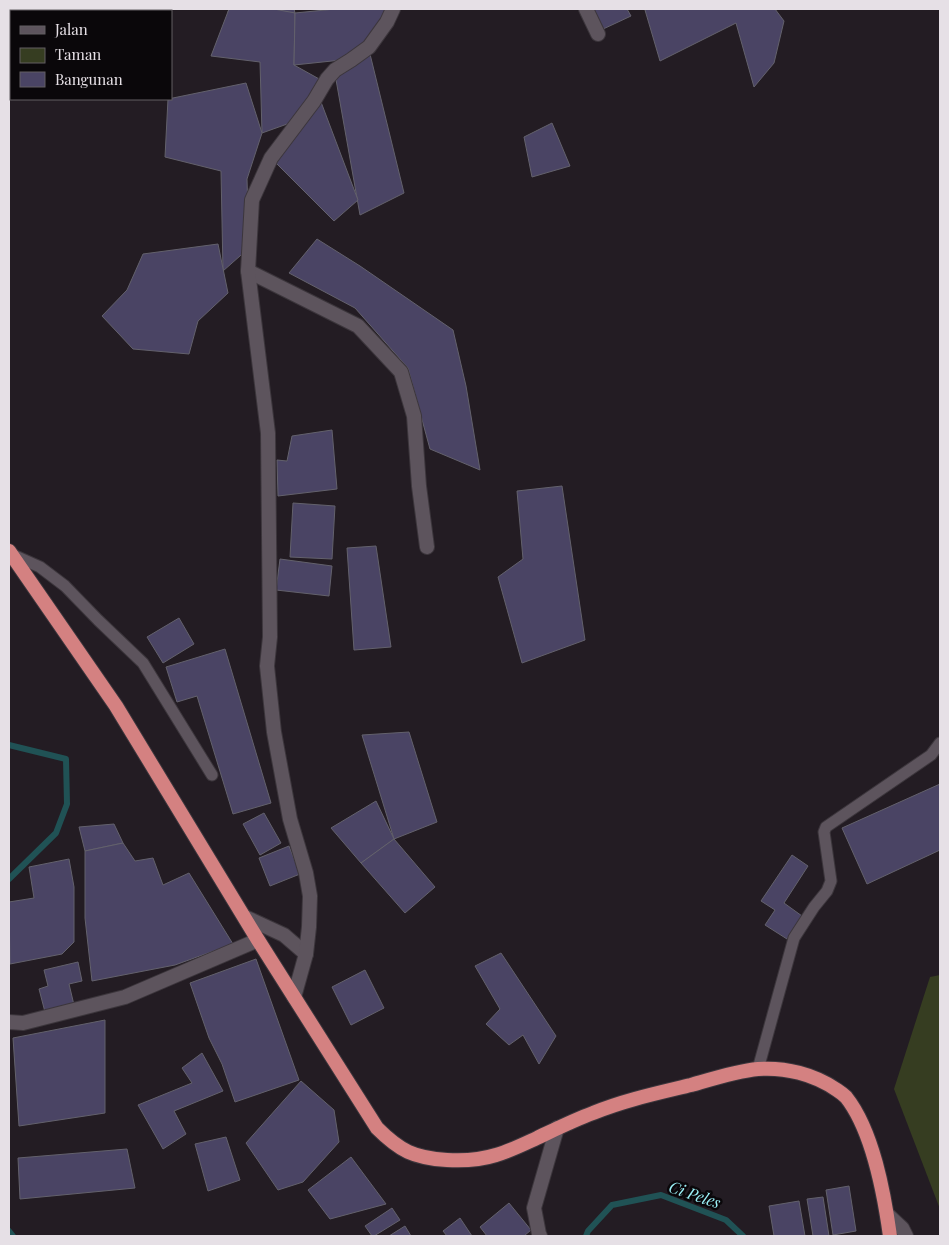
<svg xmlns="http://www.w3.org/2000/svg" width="949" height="1245" font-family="'Playfair Display',serif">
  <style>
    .green { fill: #363d21 }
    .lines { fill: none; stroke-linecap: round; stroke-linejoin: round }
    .stream { stroke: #205255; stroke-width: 6 }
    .building { fill: #4a4464; stroke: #63616c }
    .service-casing { stroke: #3c363c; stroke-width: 13 }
    .minor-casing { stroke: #3c363c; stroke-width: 16 }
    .tertiary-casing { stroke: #3c363c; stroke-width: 16 }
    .trunk-casing { stroke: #3c363c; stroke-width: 16 }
    .service { stroke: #5d545d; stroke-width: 11 }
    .minor { stroke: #5d545d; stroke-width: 14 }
    .tertiary { stroke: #5d545d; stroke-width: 14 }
    .trunk { stroke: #d48181; stroke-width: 14 }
    .labels { text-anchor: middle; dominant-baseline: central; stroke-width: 5; stroke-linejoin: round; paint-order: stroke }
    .water-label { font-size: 16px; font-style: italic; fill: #9bf1f7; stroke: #0a070a }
  </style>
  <rect width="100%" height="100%" fill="#231c23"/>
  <path class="green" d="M 940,975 L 940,1209 L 894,1089 L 930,977 Z"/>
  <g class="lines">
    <g class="stream">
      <path d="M 9,745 L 66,759 L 67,804 L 56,833 L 9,879"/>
      <path d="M 9,1231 L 13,1236"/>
      <path d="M 586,1236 L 588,1231 L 612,1205 L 661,1195 L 726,1220 L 743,1236"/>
    </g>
  </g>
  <g class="building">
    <path d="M 229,9 L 294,9 L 295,13 L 228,12 Z"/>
    <path d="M 229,9 L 274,9 L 295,13 L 294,65 L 321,80 L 290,123 L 262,133 L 260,62 L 211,56 Z"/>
    <path d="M 335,9 L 389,9 L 351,59 L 294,65 L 295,13 Z"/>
    <path d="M 592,9 L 627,9 L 631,16 L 601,30 Z"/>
    <path d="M 647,9 L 775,9 L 784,21 L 774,63 L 754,87 L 736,23 L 660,61 L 645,10 Z"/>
    <path d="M 369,50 L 404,193 L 360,215 L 335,74 Z"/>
    <path d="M 246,83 L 262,133 L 247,179 L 249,248 L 223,271 L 221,171 L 165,157 L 168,99 Z"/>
    <path d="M 321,102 L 358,200 L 334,221 L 272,159 Z"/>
    <path d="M 552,123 L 570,166 L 532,177 L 524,137 Z"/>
    <path d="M 317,239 L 360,266 L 453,330 L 466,386 L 480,470 L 430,449 L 408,368 L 355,308 L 289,273 Z"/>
    <path d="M 218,244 L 228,293 L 198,321 L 189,354 L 133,349 L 102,316 L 127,290 L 143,254 Z"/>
    <path d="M 332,430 L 337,489 L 278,496 L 277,460 L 287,461 L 292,436 Z"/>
    <path d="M 562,486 L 585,640 L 522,663 L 498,577 L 523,559 L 517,491 Z"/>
    <path d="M 293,503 L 335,506 L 332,559 L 290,557 Z"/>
    <path d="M 376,546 L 391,647 L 354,650 L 347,548 Z"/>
    <path d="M 280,559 L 332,566 L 329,596 L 276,590 Z"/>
    <path d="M 179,618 L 194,644 L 163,663 L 147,637 Z"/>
    <path d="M 225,649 L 271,803 L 233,814 L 197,696 L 177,702 L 166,667 Z"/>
    <path d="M 409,732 L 437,822 L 394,839 L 362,735 Z"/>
    <path d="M 940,784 L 940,850 L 867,884 L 842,828 Z"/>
    <path d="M 376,801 L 394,839 L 361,863 L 331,828 Z"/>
    <path d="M 264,813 L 281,843 L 260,855 L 243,824 Z"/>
    <path d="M 114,824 L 123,843 L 85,851 L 79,827 Z"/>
    <path d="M 394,839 L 435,887 L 405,913 L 361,863 Z"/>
    <path d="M 123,843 L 135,861 L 153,858 L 163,885 L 189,873 L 233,944 L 175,965 L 92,981 L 85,918 L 85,851 Z"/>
    <path d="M 289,846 L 300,874 L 270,886 L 259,858 Z"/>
    <path d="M 792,855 L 808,866 L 784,903 L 802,916 L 787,939 L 765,925 L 775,910 L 761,901 Z"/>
    <path d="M 69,859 L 74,887 L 74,942 L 62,954 L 10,964 L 9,902 L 34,898 L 29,867 Z"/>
    <path d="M 501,953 L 556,1036 L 539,1064 L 523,1035 L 509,1045 L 486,1024 L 500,1009 L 475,966 Z"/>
    <path d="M 256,959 L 299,1080 L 235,1102 L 222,1064 L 209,1038 L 190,983 Z"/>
    <path d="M 78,962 L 82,981 L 69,984 L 74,1005 L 45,1012 L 39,989 L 48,986 L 44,970 Z"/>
    <path d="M 365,970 L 384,1008 L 351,1025 L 332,987 Z"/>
    <path d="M 105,1020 L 105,1113 L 19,1126 L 13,1038 Z"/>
    <path d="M 202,1053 L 223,1091 L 174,1111 L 186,1134 L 163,1149 L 138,1105 L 192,1083 L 182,1068 Z"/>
    <path d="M 301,1081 L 334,1110 L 339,1142 L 303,1182 L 278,1190 L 246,1143 Z"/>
    <path d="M 226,1137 L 240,1180 L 208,1191 L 195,1144 Z"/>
    <path d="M 127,1149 L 135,1188 L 20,1199 L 18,1158 Z"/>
    <path d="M 351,1157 L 386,1204 L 330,1219 L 308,1190 Z"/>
    <path d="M 849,1186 L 856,1231 L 833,1235 L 826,1190 Z"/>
    <path d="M 823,1197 L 829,1236 L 813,1236 L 807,1199 Z"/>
    <path d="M 799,1201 L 805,1236 L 774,1236 L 769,1206 Z"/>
    <path d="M 509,1203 L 531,1230 L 524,1236 L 487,1236 L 480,1227 Z"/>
    <path d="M 392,1208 L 400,1220 L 374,1236 L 372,1236 L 365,1226 Z"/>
    <path d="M 460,1218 L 472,1236 L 447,1236 L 443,1231 Z"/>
    <path d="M 405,1226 L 411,1236 L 389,1236 Z"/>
  </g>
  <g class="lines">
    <g class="service-casing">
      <g id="service">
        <path d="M 11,554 L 40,567 L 65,586 L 98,620 L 143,663 L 212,775"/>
        <path d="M 758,1069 L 794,938 L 814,907 L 827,891 L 831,881 L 824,832 L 826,827 L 931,755 L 940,743"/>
      </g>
    </g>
    <g class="minor-casing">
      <g id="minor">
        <path d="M 586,9 L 598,34"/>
        <path d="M 248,271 L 358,326 L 401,372 L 414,416 L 419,486 L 427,547"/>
        <path d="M 245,917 L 284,935 L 306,954"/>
        <path d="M 294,997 L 306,954 L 309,927 L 310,896 L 306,873 L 290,819 L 274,732 L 267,666 L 270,637 L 268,433 L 248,271 L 252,200 L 271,158 L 314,101 L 327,79 L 335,70 L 351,60 L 369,47 L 387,22 L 393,9"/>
        <path d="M 887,1214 L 902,1228 L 906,1236"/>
        <path d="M 540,1236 L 539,1234 L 534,1208 L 557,1128"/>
      </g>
    </g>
    <g class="tertiary-casing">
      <path id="tertiary" d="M 9,1022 L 23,1023 L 125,997 L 258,940"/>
    </g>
    <g class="trunk-casing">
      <path id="trunk" d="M 9,551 L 116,706 L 258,940 L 377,1128 C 400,1151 414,1158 447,1160 C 463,1161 480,1160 496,1155 C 510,1151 524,1144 537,1138 C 556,1129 574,1120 593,1113 C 625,1100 658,1093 691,1085 C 712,1079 737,1071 758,1069 C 785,1067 814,1074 837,1090 C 840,1092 843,1094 846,1097 C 873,1131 884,1193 890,1236"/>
    </g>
    <use href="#service" class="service"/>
    <use href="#minor" class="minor"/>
    <use href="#tertiary" class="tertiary"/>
    <use href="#trunk" class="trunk"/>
  </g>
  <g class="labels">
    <g class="water-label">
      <text transform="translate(695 1194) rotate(19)">Ci Peles</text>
    </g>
  </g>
  <rect width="949" height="1245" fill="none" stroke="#e6e0e6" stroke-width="20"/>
  <rect x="10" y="10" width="162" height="90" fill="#0a070a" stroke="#625e62"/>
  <rect x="20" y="26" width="25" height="8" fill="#5d545d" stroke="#625e62"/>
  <text x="55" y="35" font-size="15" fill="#e6e0e6">Jalan</text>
  <rect x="20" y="48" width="25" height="15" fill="#363d21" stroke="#625e62"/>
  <text x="55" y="60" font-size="15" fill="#e6e0e6">Taman</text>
  <rect x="20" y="72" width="25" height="15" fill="#4a4464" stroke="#625e62"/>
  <text x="55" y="85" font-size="15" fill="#e6e0e6">Bangunan</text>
</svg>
